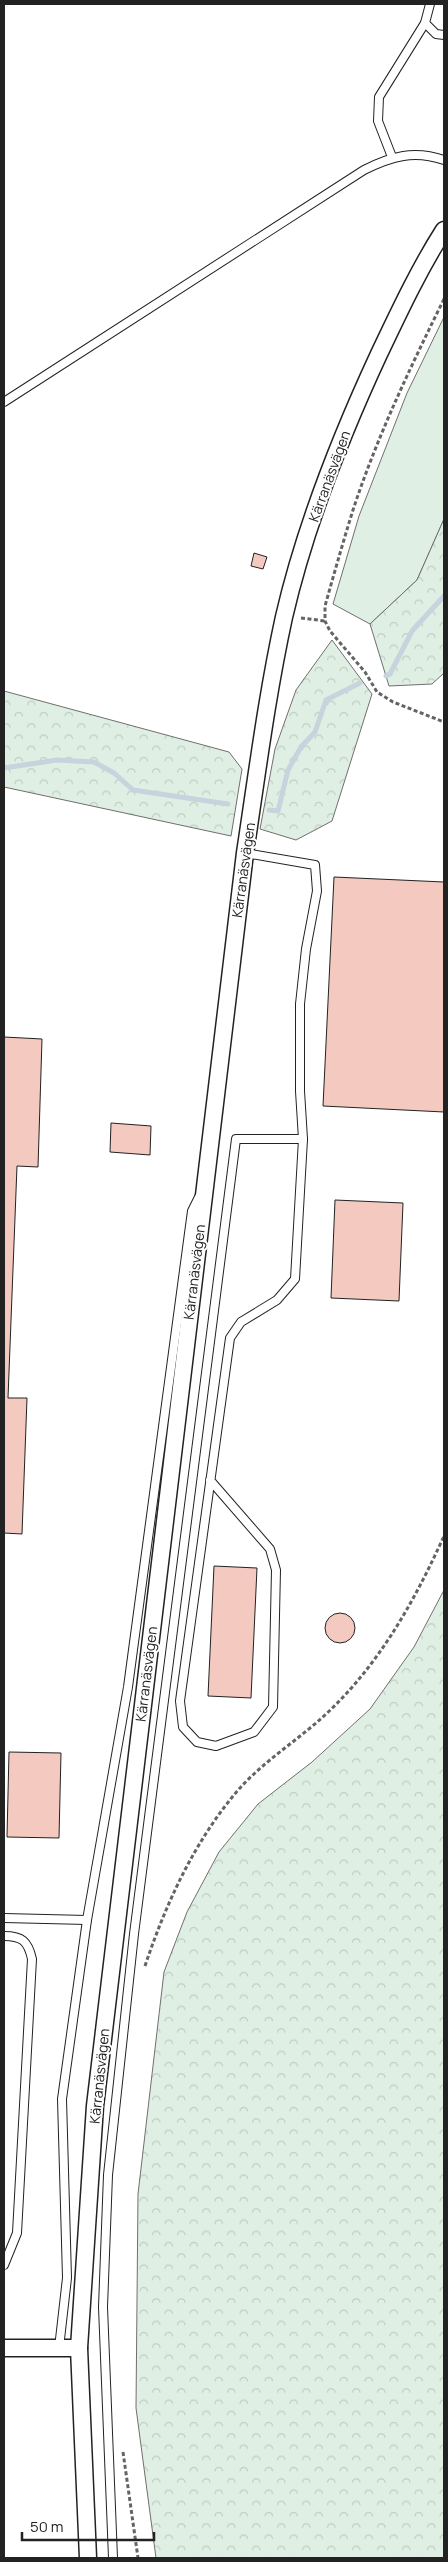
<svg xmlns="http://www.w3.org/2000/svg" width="448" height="2562" font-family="Manrope,sans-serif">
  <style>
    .grass { fill: #e0efe3; stroke: #6f6f6f }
    .forest { fill: url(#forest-crowns); stroke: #6f6f6f }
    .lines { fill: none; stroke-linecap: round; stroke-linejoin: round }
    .stream { stroke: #c7d3dd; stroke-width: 5 }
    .building { fill: #f3c9c0; stroke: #222 }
    .service-casing { stroke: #222; stroke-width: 10 }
    .minor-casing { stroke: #222; stroke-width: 19 }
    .path { stroke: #646464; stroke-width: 3; stroke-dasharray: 4 2.5; stroke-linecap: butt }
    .service { stroke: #fff; stroke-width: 8 }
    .minor { stroke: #fff; stroke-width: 16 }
    .labels { text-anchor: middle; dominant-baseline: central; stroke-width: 4; stroke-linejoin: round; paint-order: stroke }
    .street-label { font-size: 14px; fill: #222; stroke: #fff }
  </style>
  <defs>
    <pattern id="forest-crowns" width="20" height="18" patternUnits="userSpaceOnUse" patternTransform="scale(1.25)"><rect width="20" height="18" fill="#e0efe3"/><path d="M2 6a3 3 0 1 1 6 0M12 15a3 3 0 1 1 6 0" fill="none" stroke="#c0cdc2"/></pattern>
  </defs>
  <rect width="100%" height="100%" fill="#fff"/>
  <path class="grass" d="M 444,317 L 444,519 L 417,580 L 370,624 L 333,604 L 359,516 L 407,393 Z"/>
  <g class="forest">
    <path d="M 444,519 L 444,673 L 432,684 L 389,686 L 370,624 L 417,580 Z"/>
    <path d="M 332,640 L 372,694 L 332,821 L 296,840 L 260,829 L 275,749 L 296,690 Z"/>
    <path d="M 4,691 L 229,752 L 242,769 L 231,836 L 4,787 Z"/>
    <path d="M 444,1590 L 444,2558 L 156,2558 L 136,2408 L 138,2194 L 164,1972 L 187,1912 L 219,1852 L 258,1804 L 312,1762 L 370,1709 L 414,1647 Z"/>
  </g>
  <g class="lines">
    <g class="stream">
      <path d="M 386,676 L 390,674 L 412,631 L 444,596"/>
      <path d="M 4,768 L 57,760 L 94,762 L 114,773 L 133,790 L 228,804"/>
      <path d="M 269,810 L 278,811 L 288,770 L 301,747 L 315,732 L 326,700 L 360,683"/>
    </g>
  </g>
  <g class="building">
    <path d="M 254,553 L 267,557 L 263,569 L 251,566 Z"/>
    <path d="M 334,877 L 444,882 L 444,1112 L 323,1106 Z"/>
    <path d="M 4,1037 L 42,1039 L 38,1167 L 17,1166 L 8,1398 L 27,1398 L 22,1534 L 4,1533 Z"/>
    <path d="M 111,1123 L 151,1126 L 150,1155 L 110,1152 Z"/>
    <path d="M 335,1200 L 403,1203 L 399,1301 L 331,1298 Z"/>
    <path d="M 214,1566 L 257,1568 L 251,1698 L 208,1696 Z"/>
    <circle cx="340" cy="1628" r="15"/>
    <path d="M 9,1752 L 61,1753 L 59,1838 L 7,1837 Z"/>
  </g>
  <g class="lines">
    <g class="service-casing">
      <g id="service">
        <path d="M 430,4 L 425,23 L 436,34 L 444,35"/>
        <path d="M 392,157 L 378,121 L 379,97 L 425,23"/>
        <path d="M 4,402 L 364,170 C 392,156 414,150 444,160"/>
        <path d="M 210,1480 L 270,1549 L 276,1570 L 273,1707 L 254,1732 L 216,1746 L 197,1742 L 183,1727 L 180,1701 L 230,1338 L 241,1322 L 277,1300 L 295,1279 L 303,1139 L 300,1091 L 300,1004 L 306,949 L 317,891 L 315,865 L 245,853"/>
        <path d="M 4,1918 L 87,1920 L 128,1687 L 192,1211 L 199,1197"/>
        <path d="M 4,1936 C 22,1936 28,1941 32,1959 L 17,2233 L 4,2265"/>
        <path d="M 59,2348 L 67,2278 L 62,2099 L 87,1920"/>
        <path d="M 113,2558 L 103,2307 L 108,2175 L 134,1934 L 236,1139 L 303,1139"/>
      </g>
    </g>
    <g class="minor-casing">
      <g id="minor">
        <path d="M 4,2348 L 79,2348"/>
        <path d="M 88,2558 L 79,2348 L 95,2106 L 245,853 C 257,774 267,695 284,617 C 305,526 340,438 379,354 C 399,312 419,269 444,230"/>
      </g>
    </g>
    <g class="path">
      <path d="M 444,299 C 410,368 377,437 353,510 C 343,542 334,574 325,606 L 325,621 L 330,631 L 365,672 L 377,692 L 393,702 L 444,722"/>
      <path d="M 301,618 L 325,621"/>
      <path d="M 145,1966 C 166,1903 195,1840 239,1789 C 264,1761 298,1740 325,1715 C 379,1665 414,1602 444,1536"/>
      <path d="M 123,2452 L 138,2558"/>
    </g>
    <use href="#service" class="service"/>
    <use href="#minor" class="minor"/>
  </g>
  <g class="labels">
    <g class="street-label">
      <text transform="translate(329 476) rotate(-70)">Kärranäsvägen</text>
      <text transform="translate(243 870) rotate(-82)">Kärranäsvägen</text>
      <text transform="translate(194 1272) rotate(-83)">Kärranäsvägen</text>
      <text transform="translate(146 1674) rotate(-83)">Kärranäsvägen</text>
      <text transform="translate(99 2076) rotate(-84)">Kärranäsvägen</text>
    </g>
  </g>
  <rect width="448" height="2562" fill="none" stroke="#222222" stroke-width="10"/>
  <path d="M22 2532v8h132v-8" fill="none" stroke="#222222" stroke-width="2.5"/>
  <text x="30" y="2532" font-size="15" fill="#222222" stroke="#ffffff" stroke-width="4" paint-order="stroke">50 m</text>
</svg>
